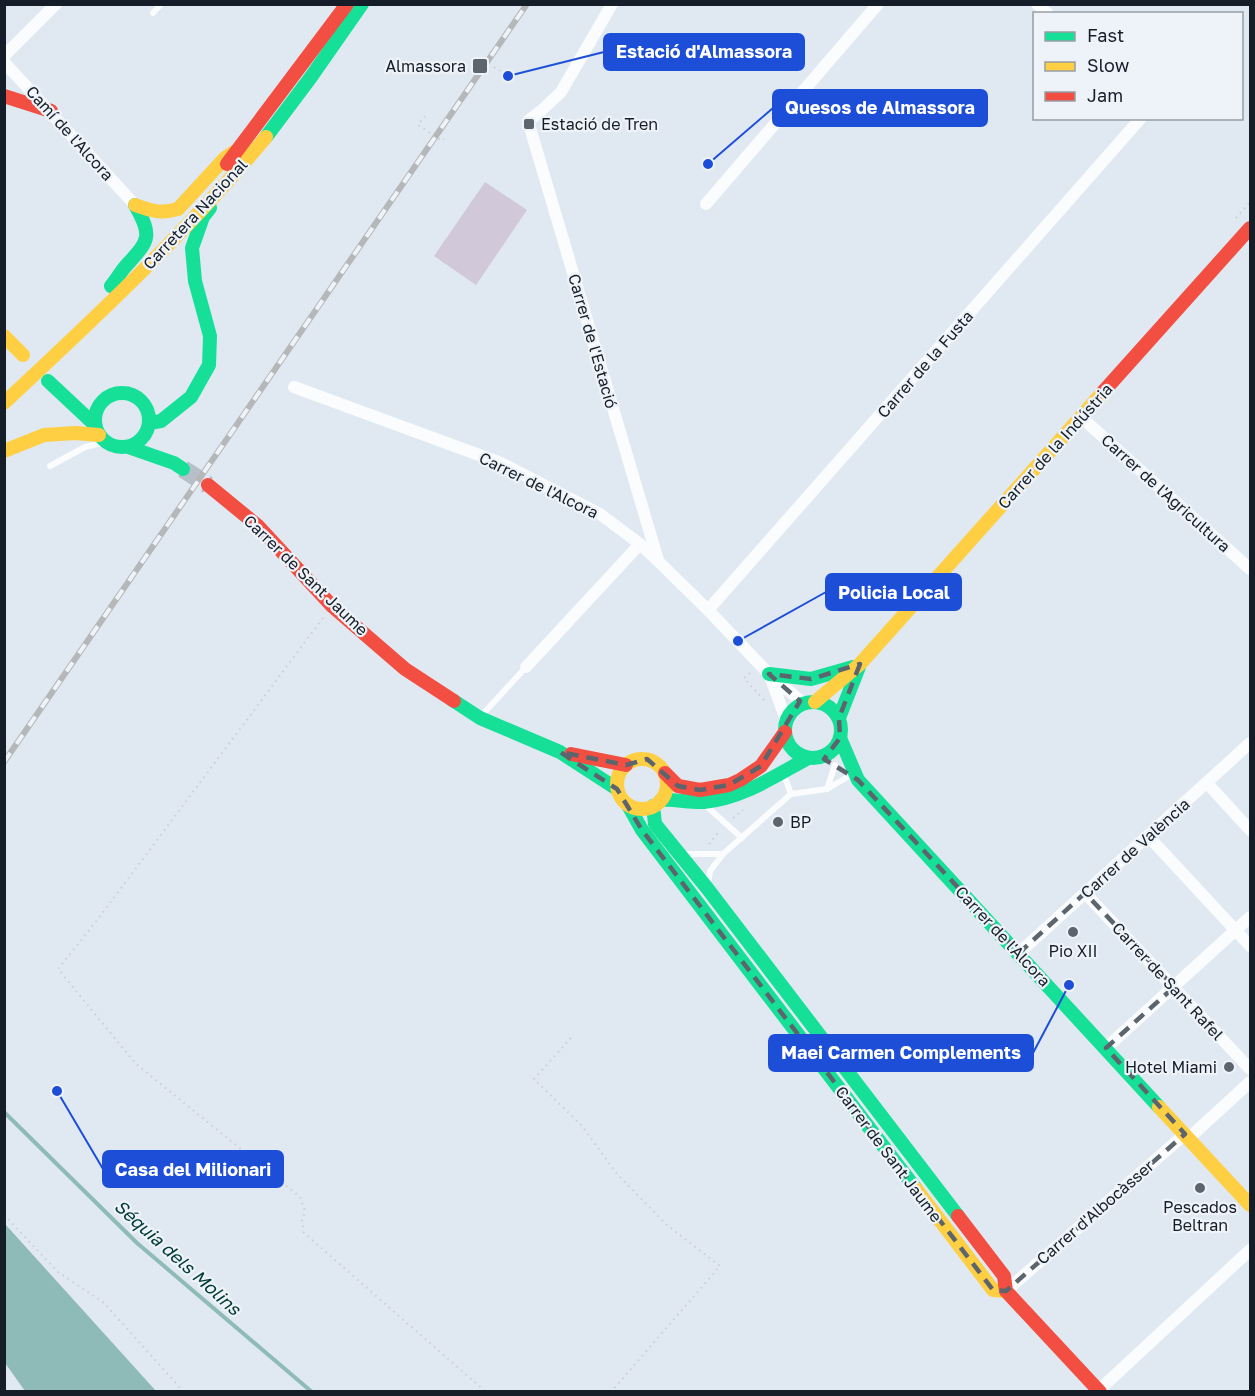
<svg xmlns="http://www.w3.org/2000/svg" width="1255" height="1396" font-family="'Golos Text',sans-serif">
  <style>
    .grass { fill: #d1c9da }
    .water { fill: #8ebbb7 }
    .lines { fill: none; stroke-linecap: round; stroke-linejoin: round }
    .stream { stroke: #8ebbb7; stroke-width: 4 }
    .secondary-tunnel { stroke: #b7c0c9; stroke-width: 18; stroke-dasharray: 18 9; stroke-linecap: butt }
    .path { stroke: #ccced2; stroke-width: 2; stroke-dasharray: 1.5 4.5; stroke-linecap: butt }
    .lane { stroke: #fafcfd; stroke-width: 6 }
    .street { stroke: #fafcfd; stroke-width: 12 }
    .fast { stroke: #16e098; stroke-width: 14 }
    .slow { stroke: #ffcf43; stroke-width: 14 }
    .jam { stroke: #f24e42; stroke-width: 14 }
    .rail-casing { stroke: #b5b7b9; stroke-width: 6 }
    .rail { stroke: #eef3f9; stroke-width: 4; stroke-dasharray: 11; stroke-linecap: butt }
    .marked { fill: none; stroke: #5c656e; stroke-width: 4.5; stroke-dasharray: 12 8; stroke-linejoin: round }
    .poi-dot { fill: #5c656e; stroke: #eef3f9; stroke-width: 2 }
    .labels { text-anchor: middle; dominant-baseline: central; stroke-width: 4.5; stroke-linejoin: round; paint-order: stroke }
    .poi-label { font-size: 16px; fill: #151e28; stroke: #eef3f9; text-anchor: end }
    .street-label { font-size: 16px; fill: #151e28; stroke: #eef3f9 }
    .water-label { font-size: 18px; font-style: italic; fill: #003a34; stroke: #eef3f9 }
    .leader { fill: none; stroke: #1d4ed8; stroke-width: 2 }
    .callout-dot { fill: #1d4ed8; stroke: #eef3f9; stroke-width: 2 }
    .callout { fill: #1d4ed8; stroke: #1d4ed8; stroke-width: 2 }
    .callout-label { font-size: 18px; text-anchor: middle; font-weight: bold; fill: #fff }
  </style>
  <rect width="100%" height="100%" fill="#e0e8f1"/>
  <path class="grass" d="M 485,182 L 527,210 L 476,285 L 434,256 Z"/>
  <path class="water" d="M 4,1224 L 5,1224 L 156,1391 L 25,1391 L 5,1363 Z"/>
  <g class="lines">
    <path class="stream" d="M 4,1112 L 137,1243 L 312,1392"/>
    <path class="secondary-tunnel" d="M 183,469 L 208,485"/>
    <g class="path">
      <path d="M 494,67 L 500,71"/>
      <path d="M 425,116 L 418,125 L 442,141 L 444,139"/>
      <path d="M 1236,218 L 1250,202"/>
      <path d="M 323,618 L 95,923 L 58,969 L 136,1064 L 300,1197 L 305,1211 L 302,1221 L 304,1233 L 486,1392"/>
      <path d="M 750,673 L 744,678 L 765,701"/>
      <path d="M 733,818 L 743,810"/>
      <path d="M 709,844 L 720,830"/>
      <path d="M 571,1038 L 534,1079 L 582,1126 L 617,1174 L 667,1225 L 720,1266 L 611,1392"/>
      <path d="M 4,1215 L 58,1272 L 104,1303 L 184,1392"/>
    </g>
    <g class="lane">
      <path d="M 153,13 L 161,4"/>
      <path d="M 50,466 L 85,447 L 106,442"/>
      <path d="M 482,715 L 526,667"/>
      <path d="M 784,775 L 791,794"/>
      <path d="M 827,789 L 835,765"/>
      <path d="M 705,805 L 742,838"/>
      <path d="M 685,854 L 723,854"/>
      <path d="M 708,884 L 710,871 L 723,854 L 791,794 L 827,789 L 851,775"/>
    </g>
    <g class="street">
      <path d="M 612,4 L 561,92 L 542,110 L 528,121 L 658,560"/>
      <path d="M 1037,4 L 1048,14"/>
      <path d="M 4,56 L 56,4"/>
      <path d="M 4,62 L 135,205"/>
      <path d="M 706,204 L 878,4"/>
      <path d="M 294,387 L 501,463 L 600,514 L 640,544 L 658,561 L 708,610 L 769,674 L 803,703"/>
      <path d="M 1081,417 L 1250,569"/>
      <path d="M 708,610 L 1141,118"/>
      <path d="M 526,667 L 640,544"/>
      <path d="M 770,676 L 786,720"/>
      <path d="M 1207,783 L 1250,830"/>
      <path d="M 1149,837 L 1250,946"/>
      <path d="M 1085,893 L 1250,1069"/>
      <path d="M 1019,953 L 1250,743"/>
      <path d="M 1106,1048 L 1250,917"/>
      <path d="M 1189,1138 L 1250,1082"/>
      <path d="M 1006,1291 L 1185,1134"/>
      <path d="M 1099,1390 L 1250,1250"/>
    </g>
    <g class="fast">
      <path d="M 266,137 L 311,77 L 362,4"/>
      <path d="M 111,286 C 116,280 120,273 125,267 C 148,241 154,238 135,205"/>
      <path d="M 48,381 L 95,425"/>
      <circle cx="122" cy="420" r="27"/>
      <path d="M 149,423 L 161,421 L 191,397 L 209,365 L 210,336 L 195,281 L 192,248 L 203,217 L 210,208"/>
      <path d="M 128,447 L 174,463 L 183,469"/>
      <path d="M 769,674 L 811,679 L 853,667"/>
      <path d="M 454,701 L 480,718 L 560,752 L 617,789"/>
      <circle cx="813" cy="730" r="28"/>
      <path d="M 839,718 L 859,667"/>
      <path d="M 840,738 L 858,780 L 1159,1107"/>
      <path d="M 661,800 C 676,799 690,803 704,802 C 743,798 775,776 808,758"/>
      <path d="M 628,805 L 642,830 L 916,1189"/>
      <path d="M 653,806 L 655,824 L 707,888 L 958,1216"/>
    </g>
    <g class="slow">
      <path d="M 135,205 C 152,211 160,214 178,209 L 225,158 L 234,152"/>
      <path d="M 4,336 L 23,355"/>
      <path d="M 4,403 C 95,318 186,233 266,137"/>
      <path d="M 4,451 L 44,435 L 75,433 L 99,435"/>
      <path d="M 815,702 L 860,664 L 1103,392"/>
      <circle cx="642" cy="784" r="25"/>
      <path d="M 1159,1107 L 1250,1205"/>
      <path d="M 916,1189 L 993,1290 L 1006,1291"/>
    </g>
    <g class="jam">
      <path d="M 4,96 L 51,111"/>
      <path d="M 227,164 L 347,4"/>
      <path d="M 1103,392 L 1250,228"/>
      <path d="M 208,485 L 258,526 L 332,606 L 405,669 L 454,701"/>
      <path d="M 571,754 L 626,765"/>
      <path d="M 665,773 L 678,786 L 700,790 L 729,785 L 740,780 L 761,766 L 785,732"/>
      <path d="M 958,1216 L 1004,1276 L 1006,1291 L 1100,1392"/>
    </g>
    <g class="rail-casing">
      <path id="rail" d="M 4,762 L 527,4"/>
    </g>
    <use href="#rail" class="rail"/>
  </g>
  <path class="marked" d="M 860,664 L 839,718 L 840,738 L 824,759 L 858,780 L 1019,953 L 1085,893 L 1174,987 L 1106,1048 L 1185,1134 L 1006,1291 L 993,1290 L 642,830 L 617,789 L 560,752 L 626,765 L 647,759 L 678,786 L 700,790 L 729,785 L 761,766 L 800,701 L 769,674 L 811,679 Z"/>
  <g class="poi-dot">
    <rect x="472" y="58" width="16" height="16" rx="3"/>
    <rect x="523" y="118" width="12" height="12" rx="3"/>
    <circle cx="778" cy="822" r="6"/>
    <circle cx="1073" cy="932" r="6"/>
    <circle cx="1229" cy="1067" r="6"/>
    <circle cx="1200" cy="1188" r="6"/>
  </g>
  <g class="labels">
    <g class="poi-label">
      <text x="466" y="66">Almassora</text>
      <text x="541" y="124" text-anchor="start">Estació de Tren</text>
      <text x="790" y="822" text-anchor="start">BP</text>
      <text x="1073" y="951" text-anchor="middle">Pio XII</text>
      <text x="1217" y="1067">Hotel Miami</text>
      <text x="1200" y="1207" text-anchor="middle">Pescados<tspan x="1200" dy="18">Beltran</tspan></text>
    </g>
    <g class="street-label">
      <text transform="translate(70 133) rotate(48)">Camí de l'Alcora</text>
      <text transform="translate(195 214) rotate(-47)">Carretera Nacional</text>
      <text transform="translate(593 341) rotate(74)">Carrer de l'Estació</text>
      <text transform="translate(925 364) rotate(-49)">Carrer de la Fusta</text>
      <text transform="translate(1055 446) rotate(-48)">Carrer de la Indústria</text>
      <text transform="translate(539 485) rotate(26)">Carrer de l'Alcora</text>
      <text transform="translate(1166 493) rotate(42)">Carrer de l'Agricultura</text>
      <text transform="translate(306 575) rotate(44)">Carrer de Sant Jaume</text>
      <text transform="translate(1135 848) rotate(-42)">Carrer de València</text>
      <text transform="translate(1003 936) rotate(47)">Carrer de l'Alcora</text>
      <text transform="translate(1168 981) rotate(47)">Carrer de Sant Rafel</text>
      <text transform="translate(889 1154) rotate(53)">Carrer de Sant Jaume</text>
      <text transform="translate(1095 1212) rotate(-41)">Carrer d'Albocàsser</text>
    </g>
    <g class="water-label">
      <text transform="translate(178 1257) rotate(42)">Séquia dels Molins</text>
    </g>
  </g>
  <path class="leader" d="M508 76L604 52M708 164L773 108M738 641L826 592M1069 985L1033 1053M57 1091L103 1169"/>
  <g class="callout-dot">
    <circle cx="508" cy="76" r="6"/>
    <circle cx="708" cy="164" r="6"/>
    <circle cx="738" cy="641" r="6"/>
    <circle cx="1069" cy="985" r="6"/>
    <circle cx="57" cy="1091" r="6"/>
  </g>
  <g class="callout">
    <rect x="604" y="34" width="200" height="36" rx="6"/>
    <rect x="773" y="90" width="214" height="36" rx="6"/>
    <rect x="826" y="574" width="135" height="36" rx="6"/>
    <rect x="769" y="1035" width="264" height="36" rx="6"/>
    <rect x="103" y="1151" width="180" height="36" rx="6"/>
  </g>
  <g class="callout-label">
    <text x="704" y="58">Estació d'Almassora</text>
    <text x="880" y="114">Quesos de Almassora</text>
    <text x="894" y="599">Policia Local</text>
    <text x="901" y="1059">Maei Carmen Complements</text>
    <text x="193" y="1176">Casa del Milionari</text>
  </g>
  <rect width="1255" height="1396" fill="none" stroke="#151e28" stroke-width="12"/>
  <rect x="1033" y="12" width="210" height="108" fill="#eef3f9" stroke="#979ea5" stroke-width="1.5"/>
  <rect x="1045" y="32" width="30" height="9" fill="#16e098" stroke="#979ea5" stroke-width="1.5"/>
  <text x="1087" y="42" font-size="18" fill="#151e28">Fast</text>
  <rect x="1045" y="62" width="30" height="9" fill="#ffcf43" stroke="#979ea5" stroke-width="1.5"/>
  <text x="1087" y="72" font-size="18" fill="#151e28">Slow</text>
  <rect x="1045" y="92" width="30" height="9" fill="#f24e42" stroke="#979ea5" stroke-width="1.5"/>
  <text x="1087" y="102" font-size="18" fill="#151e28">Jam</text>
</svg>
